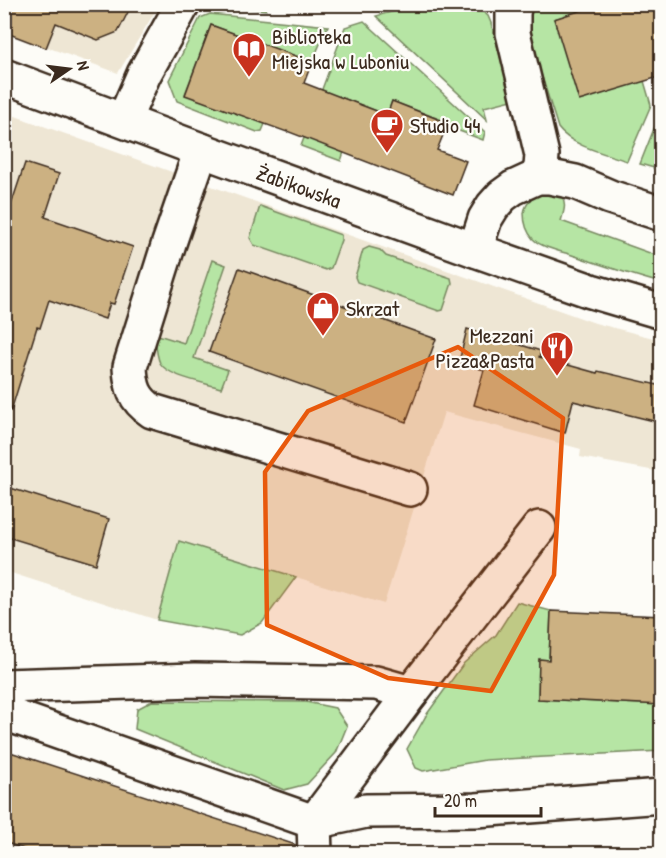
<svg xmlns="http://www.w3.org/2000/svg" width="666" height="858" font-family="'Patrick Hand',sans-serif">
  <style>
    .built { fill: #eee6d4 }
    .green { fill: #b6e5a4; stroke: #788861; stroke-width: 1.5 }
    .building { fill: #ccb182; stroke: #3b2a1e; stroke-width: 1.5 }
    .lines { fill: none; stroke-linecap: round; stroke-linejoin: round }
    .minor-casing { stroke: #3b2a1e; stroke-width: 38 }
    .minor { stroke: #fdfcf7; stroke-width: 33 }
    .marked { fill: #e8590c; fill-opacity: 0.2; stroke: #e8590c; stroke-width: 4.5; stroke-linejoin: round }
    .labels { text-anchor: middle; dominant-baseline: central; stroke-width: 4.5; stroke-linejoin: round; paint-order: stroke }
    .poi-label { font-size: 22px; fill: #3b2a1e; stroke: #fdfcf7; text-anchor: start }
    .street-label { font-size: 22px; fill: #3b2a1e; stroke: #fdfcf7 }
  </style>
  <rect width="100%" height="100%" fill="#fdfcf7"/>
  <filter id="ink" filterUnits="userSpaceOnUse"><feTurbulence type="fractalNoise" baseFrequency=".0167" numOctaves="2"/><feDisplacementMap in="SourceGraphic" scale="12" xChannelSelector="R" yChannelSelector="G"/><feConvolveMatrix kernelMatrix="1 2 1 2 8 2 1 2 1" color-interpolation-filters="sRGB"/></filter>
  <g filter="url(#ink)">
    <g class="built">
      <path d="M 4,5 L 159,5 L 118,73 L 5,32 Z"/>
      <path d="M 4,112 L 595,323 L 661,340 L 661,472 L 580,457 L 581,449 L 444,412 L 384,604 L 179,541 L 157,620 L 5,571 Z"/>
    </g>
    <g class="green">
      <path d="M 210,5 L 265,5 L 266,10 Z"/>
      <path d="M 417,5 L 476,5 L 488,16 L 491,23 L 512,100 L 484,107 L 487,120 L 376,16 Z"/>
      <path d="M 529,5 L 601,5 L 554,19 L 644,81 L 651,105 L 627,161 C 607,154 571,146 558,128 L 530,38 L 528,28 Z"/>
      <path d="M 210,14 L 328,26 L 312,62 L 211,25 L 185,94 L 265,124 L 262,131 L 257,132 L 177,101 L 169,80 L 200,18 Z"/>
      <path d="M 364,21 L 485,132 L 483,140 L 446,126 L 447,122 L 392,101 L 387,115 L 348,100 L 329,146 L 344,152 L 341,161 L 301,146 L 345,27 Z"/>
      <path d="M 661,111 L 661,170 L 640,164 Z"/>
      <path d="M 547,193 L 561,194 C 567,204 564,211 561,221 L 661,257 L 661,283 C 631,275 602,265 572,255 C 560,251 542,248 533,239 C 527,232 524,222 524,213 C 526,200 536,195 547,193 Z"/>
      <path d="M 260,206 L 341,235 L 341,240 L 331,268 L 326,270 L 254,245 L 250,238 Z"/>
      <path d="M 369,247 L 380,250 L 386,256 L 451,278 L 452,283 L 443,310 L 439,311 L 357,282 L 355,277 L 363,250 Z"/>
      <path d="M 212,260 L 226,265 L 194,358 L 228,370 L 221,388 C 206,383 168,377 160,363 C 156,355 156,343 155,334 L 184,343 Z"/>
      <path d="M 179,541 L 296,577 L 262,623 L 240,635 L 157,620 Z"/>
      <path d="M 517,602 L 551,611 L 549,660 L 539,659 L 538,699 L 661,705 L 661,751 L 485,760 L 423,771 L 416,768 L 407,749 L 427,714 L 464,663 L 496,635 Z"/>
      <path d="M 152,701 L 306,702 L 335,708 L 347,726 L 336,753 L 307,784 L 284,790 L 135,729 L 137,709 Z"/>
    </g>
    <g class="building">
      <path d="M 4,4 L 132,4 L 118,32 L 98,40 L 56,23 L 46,48 L 4,32 Z"/>
      <path d="M 601,4 L 662,4 L 662,76 L 579,101 L 554,19 Z"/>
      <path d="M 211,25 L 312,62 L 304,83 L 387,115 L 392,101 L 448,123 L 437,150 L 466,161 L 453,195 L 287,131 L 287,132 L 185,95 Z"/>
      <path d="M 25,163 L 59,174 L 45,217 L 133,247 L 114,304 L 110,303 L 105,319 L 49,300 L 40,328 L 37,327 L 11,411 L 4,410 L 4,226 Z"/>
      <path d="M 239,268 L 436,339 L 406,422 L 209,352 Z"/>
      <path d="M 467,329 L 541,351 L 539,357 L 597,373 L 598,371 L 662,386 L 662,423 L 573,401 L 565,433 L 474,405 L 484,370 L 459,362 Z"/>
      <path d="M 4,486 L 109,519 L 96,564 L 4,536 Z"/>
      <path d="M 551,611 L 662,616 L 662,705 L 538,699 L 539,659 L 549,660 Z"/>
      <path d="M 4,750 L 296,845 L 296,854 L 38,854 L 4,842 Z"/>
    </g>
    <g class="lines">
      <g class="minor-casing">
        <g id="minor">
          <path d="M 515,4 L 513,13 L 513,33 L 542,155 L 541,167 L 537,177"/>
          <path d="M 4,76 L 201,150 L 475,250 L 591,291 L 662,312"/>
          <path d="M 124,120 L 144,74 L 183,4"/>
          <path d="M 201,150 L 169,243 L 130,367 C 131,387 134,399 152,411 L 410,489"/>
          <path d="M 475,250 L 485,219 L 493,206 L 502,196 L 513,188 L 537,177 L 550,177 L 575,182 L 610,197 L 662,214"/>
          <path d="M 4,686 L 195,680 L 376,683 L 411,693"/>
          <path d="M 4,713 L 314,822 L 366,811 L 476,810 L 662,796"/>
          <path d="M 315,854 L 314,822 L 411,693 L 539,528"/>
        </g>
      </g>
      <use href="#minor" class="minor"/>
    </g>
  </g>
  <path class="marked" d="M 458,347 L 563,418 L 554,575 L 491,691 L 388,678 L 267,625 L 265,472 L 308,411 Z"/>
  <defs>
    <g id="library-pin" transform="scale(1.725)"><path d="M0 17L-7.5 6A9.5 9.5 0 1 1 7.5 6Z" fill="#c8321e" stroke="#fdfcf7"/><path d="M-6-4Q-3-5.5-.7-3.5V5Q-3 3-6 4ZM6-4Q3-5.5 .7-3.5V5Q3 3 6 4Z" fill="#fff"/></g>
    <g id="cafe-pin" transform="scale(1.725)"><path d="M0 17L-7.5 6A9.5 9.5 0 1 1 7.5 6Z" fill="#c8321e" stroke="#fdfcf7"/><path d="M-5.5-4.5H6V0H3Q3 3.5 0 3.5H-2.5Q-5.5 3.5-5.5 0ZM3-3.2v2h1.7v-2ZM-6 4.5H4V6H-6Z" fill="#fff"/></g>
    <g id="shop-pin" transform="scale(1.725)"><path d="M0 17L-7.5 6A9.5 9.5 0 1 1 7.5 6Z" fill="#c8321e" stroke="#fdfcf7"/><path d="M-5-2.5h2.3a2.7 3.5 0 0 1 5.4 0H5L5.5 6h-11ZM-1.5-2.5h3a1.5 2.3 0 0 0-3 0Z" fill="#fff"/></g>
    <g id="restaurant-pin" transform="scale(1.725)"><path d="M0 17L-7.5 6A9.5 9.5 0 1 1 7.5 6Z" fill="#c8321e" stroke="#fdfcf7"/><path d="M-5-6h1v4h1v-4h1v4h1v-4h1v5L-1.5 .5V6h-2V.5L-5-1ZM5-6V6H3V1.5H1.5Q1.5-4 5-6Z" fill="#fff"/></g>
  </defs>
  <g fill-rule="evenodd">
    <use href="#library-pin" x="249" y="49"/>
    <use href="#cafe-pin" x="387" y="125"/>
    <use href="#shop-pin" x="323" y="308"/>
    <use href="#restaurant-pin" x="557" y="348"/>
  </g>
  <g class="labels">
    <g class="poi-label">
      <text x="272" y="36">Biblioteka<tspan x="272" dy="25">Miejska w Luboniu</tspan></text>
      <text x="410" y="125">Studio 44</text>
      <text x="346" y="308">Skrzat</text>
      <text x="534" y="335" text-anchor="end">Mezzani<tspan x="534" dy="25">Pizza&amp;Pasta</tspan></text>
    </g>
    <g class="street-label">
      <text transform="translate(299 186) rotate(20)">Żabikowska</text>
    </g>
  </g>
  <rect width="666" height="858" fill="none" stroke="#fdfcf7" stroke-width="24"/>
  <rect x="12" y="12" width="642" height="834" fill="none" stroke="#3b2a1e" stroke-width="2" filter="url(#ink)"/>
  <g transform="translate(69 69) rotate(76)" stroke="#fdfcf7" stroke-width="4.5" paint-order="stroke">
  <path d="M0-4.5L10 22L0 15L-10 22Z" fill="#3b2a1e"/>
  <text y="-9" font-size="16" font-weight="bold" text-anchor="middle" fill="#3b2a1e">N</text>
  </g>
  <path d="M435 807v9h106v-9" fill="none" stroke="#3b2a1e" stroke-width="3"/>
  <text x="444" y="807" font-size="18" fill="#3b2a1e" stroke="#fdfcf7" stroke-width="4.5" paint-order="stroke">20 m</text>
</svg>
